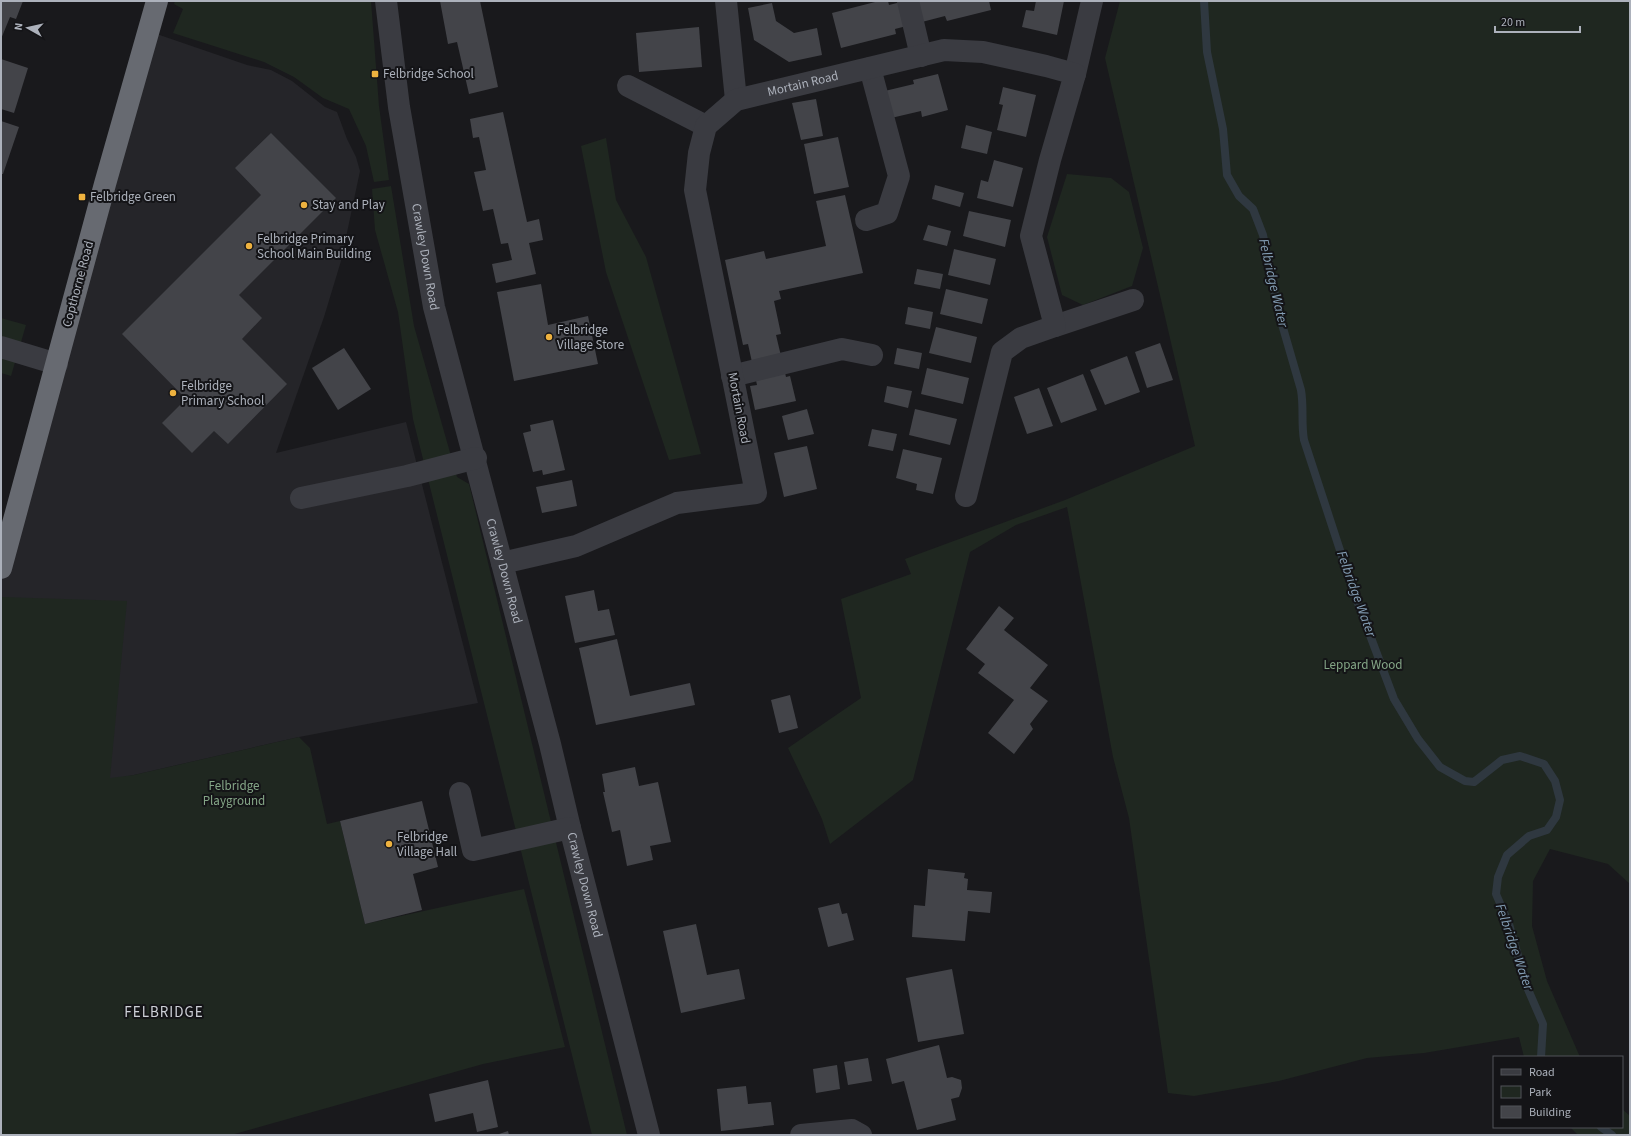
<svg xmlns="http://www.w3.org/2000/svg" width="1631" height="1136" font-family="'Source Sans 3',sans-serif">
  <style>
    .built { fill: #252529 }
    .green { fill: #1f2720 }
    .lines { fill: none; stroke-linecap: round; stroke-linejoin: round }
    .stream { stroke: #2f3840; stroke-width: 8 }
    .building { fill: #434449 }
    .minor { stroke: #3a3b41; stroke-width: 22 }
    .highway { stroke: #676a71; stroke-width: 22 }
    .poi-dot { fill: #eeb23f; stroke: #141417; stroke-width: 1.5 }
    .labels { text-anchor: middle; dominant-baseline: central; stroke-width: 4; stroke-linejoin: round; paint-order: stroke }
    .poi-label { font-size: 13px; fill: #acb1bb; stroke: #141417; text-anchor: start }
    .street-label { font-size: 13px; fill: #acb1bb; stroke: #141417 }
    .park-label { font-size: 13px; fill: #84a586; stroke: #141417 }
    .water-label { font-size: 14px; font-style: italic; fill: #849eb5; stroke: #141417 }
    .quarter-label { font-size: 15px; letter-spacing: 1px; fill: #cdd0d7; stroke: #141417 }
  </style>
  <rect width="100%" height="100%" fill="#19191c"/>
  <path class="built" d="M 148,31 L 247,65 L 271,70 L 292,81 L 325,107 L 337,112 L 347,139 L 356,157 L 360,171 L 341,261 L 324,317 L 276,453 L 406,422 L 478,703 L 299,737 L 134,775 L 1,799 L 1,568 Z"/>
  <g class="green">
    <path d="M 175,1 L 371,1 L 379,106 L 389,180 L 374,182 L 366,146 L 349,109 L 323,98 L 294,77 L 264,62 L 173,33 L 183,9 L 174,4 Z"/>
    <path d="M 1120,1 L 1630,1 L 1630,884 L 1608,864 L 1550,849 L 1533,881 L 1532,926 L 1547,981 L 1580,1057 L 1524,1057 L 1519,1037 L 1424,1053 L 1367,1058 L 1279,1081 L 1194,1096 L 1168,1093 L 1129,818 L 1113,757 L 1067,507 L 1016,525 L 970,552 L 913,780 L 830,844 L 822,819 L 788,748 L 861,698 L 841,599 L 911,574 L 905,559 L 1065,500 L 1195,446 L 1105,58 Z"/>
    <path d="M 606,138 L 616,200 L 646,257 L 701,454 L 669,460 L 606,272 L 581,146 Z"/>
    <path d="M 1067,174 L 1111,178 L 1129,192 L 1143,248 L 1132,286 L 1083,305 L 1062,295 L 1047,237 Z"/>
    <path d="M 391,186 L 414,326 L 457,477 L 469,484 L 627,1135 L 592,1135 L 413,419 L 398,312 L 375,230 L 372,189 Z"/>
    <path d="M 1,318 L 26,325 L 11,376 L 1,373 Z"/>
    <path d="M 1,597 L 127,601 L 110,778 L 134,775 L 299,737 L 310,748 L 327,824 L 340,821 L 365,924 L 524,889 L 565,1047 L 483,1064 L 231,1135 L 1,1135 Z"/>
    <path d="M 1622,1109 L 1630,1116 L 1630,1135 L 1578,1135 L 1570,1127 L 1622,1127 Z"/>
  </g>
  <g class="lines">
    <g class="stream">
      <path d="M 1204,1 L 1207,52 L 1223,129 L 1227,175 L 1239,196 L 1253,209 L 1263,235 L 1279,314 L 1301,390 C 1304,407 1301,423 1304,440 L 1353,590 L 1394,699 L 1418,739 L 1440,767 L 1465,781 L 1474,782 L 1502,760 L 1520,756 L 1544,764 L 1555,781 L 1560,800 L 1556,817 L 1547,830 L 1529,836 L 1507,855 L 1498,877 L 1496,894 L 1509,924 L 1527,987 L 1543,1024 L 1541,1057"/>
      <path d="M 1601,1127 L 1612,1135"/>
    </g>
  </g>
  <g class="building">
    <path d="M 1,1 L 23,1 L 16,19 L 10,17 L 1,39 Z"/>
    <path d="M 440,1 L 480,1 L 498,87 L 469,94 L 457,42 L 448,44 Z"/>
    <path d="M 879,1 L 888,1 L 889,5 L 905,1 L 989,1 L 991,10 L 947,21 L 945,16 L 895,29 L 896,34 L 841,48 L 832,13 Z"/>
    <path d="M 1036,1 L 1064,1 L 1057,35 L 1022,27 L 1026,10 L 1034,11 Z"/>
    <path d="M 772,3 L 776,21 L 794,33 L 817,28 L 822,55 L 789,62 L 754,40 L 748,8 Z"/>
    <path d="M 699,27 L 702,67 L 639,72 L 636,33 Z"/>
    <path d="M 1,59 L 28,68 L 14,113 L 1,109 Z"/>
    <path d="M 938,74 L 948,110 L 922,117 L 921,111 L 874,122 L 868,95 L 914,84 L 913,80 Z"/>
    <path d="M 1003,87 L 1036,95 L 1026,137 L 997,130 L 1003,105 L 999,104 Z"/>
    <path d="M 816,99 L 823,136 L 801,140 L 792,103 Z"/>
    <path d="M 503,112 L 527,222 L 539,219 L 543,240 L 529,243 L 536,274 L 496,283 L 492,264 L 512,260 L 508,243 L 501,244 L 493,209 L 483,211 L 474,172 L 486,170 L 479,137 L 473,138 L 470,119 Z"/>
    <path d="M 1,121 L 19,127 L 3,174 L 1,174 Z"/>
    <path d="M 966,125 L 992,132 L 987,154 L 961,148 Z"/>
    <path d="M 271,133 L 336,198 L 239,295 L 262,318 L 242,339 L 287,384 L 228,444 L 214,431 L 192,453 L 162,423 L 186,399 L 122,334 L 261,195 L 235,168 Z"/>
    <path d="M 838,137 L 849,187 L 814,194 L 804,144 Z"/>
    <path d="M 994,160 L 1023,168 L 1013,207 L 977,198 L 981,180 L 988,182 Z"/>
    <path d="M 935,185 L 964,193 L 960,207 L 932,199 Z"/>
    <path d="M 845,195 L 863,273 L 779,291 L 781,299 L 774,301 L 781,334 L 776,335 L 786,377 L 790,376 L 796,401 L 755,410 L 750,386 L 757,385 L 748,344 L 743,345 L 725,260 L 764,251 L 766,259 L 826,246 L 816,201 Z"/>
    <path d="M 969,211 L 1011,220 L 1005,247 L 963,236 Z"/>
    <path d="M 928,225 L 951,231 L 947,246 L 923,240 Z"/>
    <path d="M 954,249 L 996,259 L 990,285 L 948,275 Z"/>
    <path d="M 917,269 L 943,274 L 940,289 L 914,284 Z"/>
    <path d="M 541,284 L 548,325 L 588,316 L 598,364 L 514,381 L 497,292 Z"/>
    <path d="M 946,289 L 988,299 L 982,324 L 940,314 Z"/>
    <path d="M 908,307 L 933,312 L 930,329 L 905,324 Z"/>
    <path d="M 936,327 L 977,337 L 971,363 L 929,353 Z"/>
    <path d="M 1160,343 L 1173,380 L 1147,388 L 1135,352 Z"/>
    <path d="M 344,348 L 371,389 L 338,410 L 312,368 Z"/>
    <path d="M 897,348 L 922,353 L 919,369 L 894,364 Z"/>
    <path d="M 1127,356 L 1140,392 L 1105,405 L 1090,370 Z"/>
    <path d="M 927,368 L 969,378 L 963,404 L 921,394 Z"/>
    <path d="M 1083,374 L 1097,410 L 1061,423 L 1047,388 Z"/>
    <path d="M 887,386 L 912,391 L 908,408 L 884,402 Z"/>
    <path d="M 1039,388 L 1053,426 L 1027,434 L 1014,397 Z"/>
    <path d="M 807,409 L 814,434 L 788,440 L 782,416 Z"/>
    <path d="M 915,409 L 957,419 L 950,445 L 909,435 Z"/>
    <path d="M 553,420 L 565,470 L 543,475 L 542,470 L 533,472 L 523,433 L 531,431 L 530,425 Z"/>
    <path d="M 872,429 L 897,434 L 893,451 L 868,446 Z"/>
    <path d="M 807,446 L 817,489 L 784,497 L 774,453 Z"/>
    <path d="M 903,449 L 942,458 L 933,494 L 916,490 L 917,484 L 896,478 Z"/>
    <path d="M 572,480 L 577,506 L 542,513 L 536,487 Z"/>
    <path d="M 594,590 L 598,611 L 609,609 L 615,635 L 575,643 L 565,596 Z"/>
    <path d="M 999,606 L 1014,618 L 1004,630 L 1048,665 L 1030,688 L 1048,701 L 1030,724 L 1033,729 L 1014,754 L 988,733 L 1014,700 L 978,673 L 985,664 L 966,649 Z"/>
    <path d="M 617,639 L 630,696 L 690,683 L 695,705 L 596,725 L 579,648 Z"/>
    <path d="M 790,695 L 798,728 L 779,733 L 771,700 Z"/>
    <path d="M 635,767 L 639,786 L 658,782 L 671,842 L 650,846 L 653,860 L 627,866 L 620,830 L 612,832 L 603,792 L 605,792 L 602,774 Z"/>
    <path d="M 422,801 L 438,867 L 413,874 L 422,910 L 365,924 L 340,821 Z"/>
    <path d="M 928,869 L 965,873 L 964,878 L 968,879 L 967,890 L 992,892 L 990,913 L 968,911 L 965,941 L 912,937 L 914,905 L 925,906 Z"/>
    <path d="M 839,903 L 842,914 L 847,913 L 854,940 L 828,947 L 818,908 Z"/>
    <path d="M 696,924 L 707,975 L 739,969 L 745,999 L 681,1013 L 663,931 Z"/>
    <path d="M 952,969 L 964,1034 L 918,1042 L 906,978 Z"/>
    <path d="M 939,1045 L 947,1078 L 952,1077 L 961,1080 L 962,1088 L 959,1097 L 951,1099 L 956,1120 L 917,1130 L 904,1081 L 892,1084 L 886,1059 Z"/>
    <path d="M 868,1058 L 872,1081 L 848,1085 L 844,1062 Z"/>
    <path d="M 837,1065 L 840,1089 L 816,1093 L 813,1069 Z"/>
    <path d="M 488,1080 L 498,1127 L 477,1132 L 473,1113 L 435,1122 L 429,1094 Z"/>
    <path d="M 746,1086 L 748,1104 L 771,1102 L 774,1125 L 721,1131 L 717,1089 Z"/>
    <path d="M 508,1131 L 509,1135 L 496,1135 Z"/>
  </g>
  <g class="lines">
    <g class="minor">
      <path id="s1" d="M 386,1 L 399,107 L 434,307 L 550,744 L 570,828 L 649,1135"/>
      <path d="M 726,1 L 736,100"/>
      <path d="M 908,1 L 921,56"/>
      <path d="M 1075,74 L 1092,1"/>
      <path d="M 628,86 L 706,126"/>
      <path d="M 866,220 L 887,213 L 899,176 L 870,68"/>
      <path d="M 1055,326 L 1133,300"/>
      <path d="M 1,347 L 57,364"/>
      <path d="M 732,376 L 842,349 L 872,355"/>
      <path d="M 301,498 L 407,476 L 476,458"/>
      <path id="s2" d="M 502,563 L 576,546 L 677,503 L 756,493 L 695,190 L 699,153 L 706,126 L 736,100 L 944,50 L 983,52 L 1046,66 L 1075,74 L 1050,160 L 1031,236 L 1055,326 L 1021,338 L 1002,352 L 966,496"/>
      <path d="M 460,793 L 473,850 L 570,828"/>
      <path d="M 801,1135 L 852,1130 L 861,1135"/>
    </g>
    <path class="highway" d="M 1,568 L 105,184 L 157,1"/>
  </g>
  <g class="poi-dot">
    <rect x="371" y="70" width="8" height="8" rx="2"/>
    <rect x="78" y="193" width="8" height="8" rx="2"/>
    <circle cx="304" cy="205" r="4"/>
    <circle cx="249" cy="246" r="4"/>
    <circle cx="549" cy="337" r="4"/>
    <circle cx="173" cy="393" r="4"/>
    <circle cx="389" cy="844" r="4"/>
  </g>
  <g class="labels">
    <g class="poi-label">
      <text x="383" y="74">Felbridge School</text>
      <text x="90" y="197">Felbridge Green</text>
      <text x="312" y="205">Stay and Play</text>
      <text x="257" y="239">Felbridge Primary<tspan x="257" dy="15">School Main Building</tspan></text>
      <text x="557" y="330">Felbridge<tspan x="557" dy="15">Village Store</tspan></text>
      <text x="181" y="386">Felbridge<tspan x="181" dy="15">Primary School</tspan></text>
      <text x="397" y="837">Felbridge<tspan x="397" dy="15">Village Hall</tspan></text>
    </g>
    <g class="street-label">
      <text stroke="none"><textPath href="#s2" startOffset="748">Mortain Road</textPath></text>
      <text stroke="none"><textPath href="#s1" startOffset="259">Crawley Down Road</textPath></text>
      <text transform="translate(78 284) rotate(-75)">Copthorne Road</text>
      <text transform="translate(739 408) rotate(79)">Mortain Road</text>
      <text stroke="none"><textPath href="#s1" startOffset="583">Crawley Down Road</textPath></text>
      <text stroke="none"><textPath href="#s1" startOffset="907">Crawley Down Road</textPath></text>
    </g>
    <g class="park-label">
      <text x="1363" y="665">Leppard Wood</text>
      <text x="234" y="786">Felbridge<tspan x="234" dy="15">Playground</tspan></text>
    </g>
    <g class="water-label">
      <text transform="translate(1273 283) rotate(77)">Felbridge Water</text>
      <text transform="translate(1356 594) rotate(70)">Felbridge Water</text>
      <text transform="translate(1514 947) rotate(71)">Felbridge Water</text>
    </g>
    <g class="quarter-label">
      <text x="164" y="1012">FELBRIDGE</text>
    </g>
  </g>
  <rect width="1631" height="1136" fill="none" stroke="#acb1bb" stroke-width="4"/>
  <rect x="1493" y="1056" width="130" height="72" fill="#141417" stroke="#515359"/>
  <rect x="1501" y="1069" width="20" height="6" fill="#3a3b41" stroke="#515359"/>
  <text x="1529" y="1076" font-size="12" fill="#acb1bb">Road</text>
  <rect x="1501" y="1086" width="20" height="12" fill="#1f2720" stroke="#515359"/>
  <text x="1529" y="1096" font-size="12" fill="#acb1bb">Park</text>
  <rect x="1501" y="1106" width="20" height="12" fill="#434449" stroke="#515359"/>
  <text x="1529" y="1116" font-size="12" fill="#acb1bb">Building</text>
  <g transform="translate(28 28) rotate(278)" stroke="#141417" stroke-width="3" paint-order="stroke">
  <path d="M0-3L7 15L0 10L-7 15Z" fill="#acb1bb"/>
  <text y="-6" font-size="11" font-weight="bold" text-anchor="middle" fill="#acb1bb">N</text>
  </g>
  <path d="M1495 26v6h85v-6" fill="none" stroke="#acb1bb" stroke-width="2"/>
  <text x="1501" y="26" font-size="12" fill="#acb1bb" stroke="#141417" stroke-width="3" paint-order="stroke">20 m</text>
</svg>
